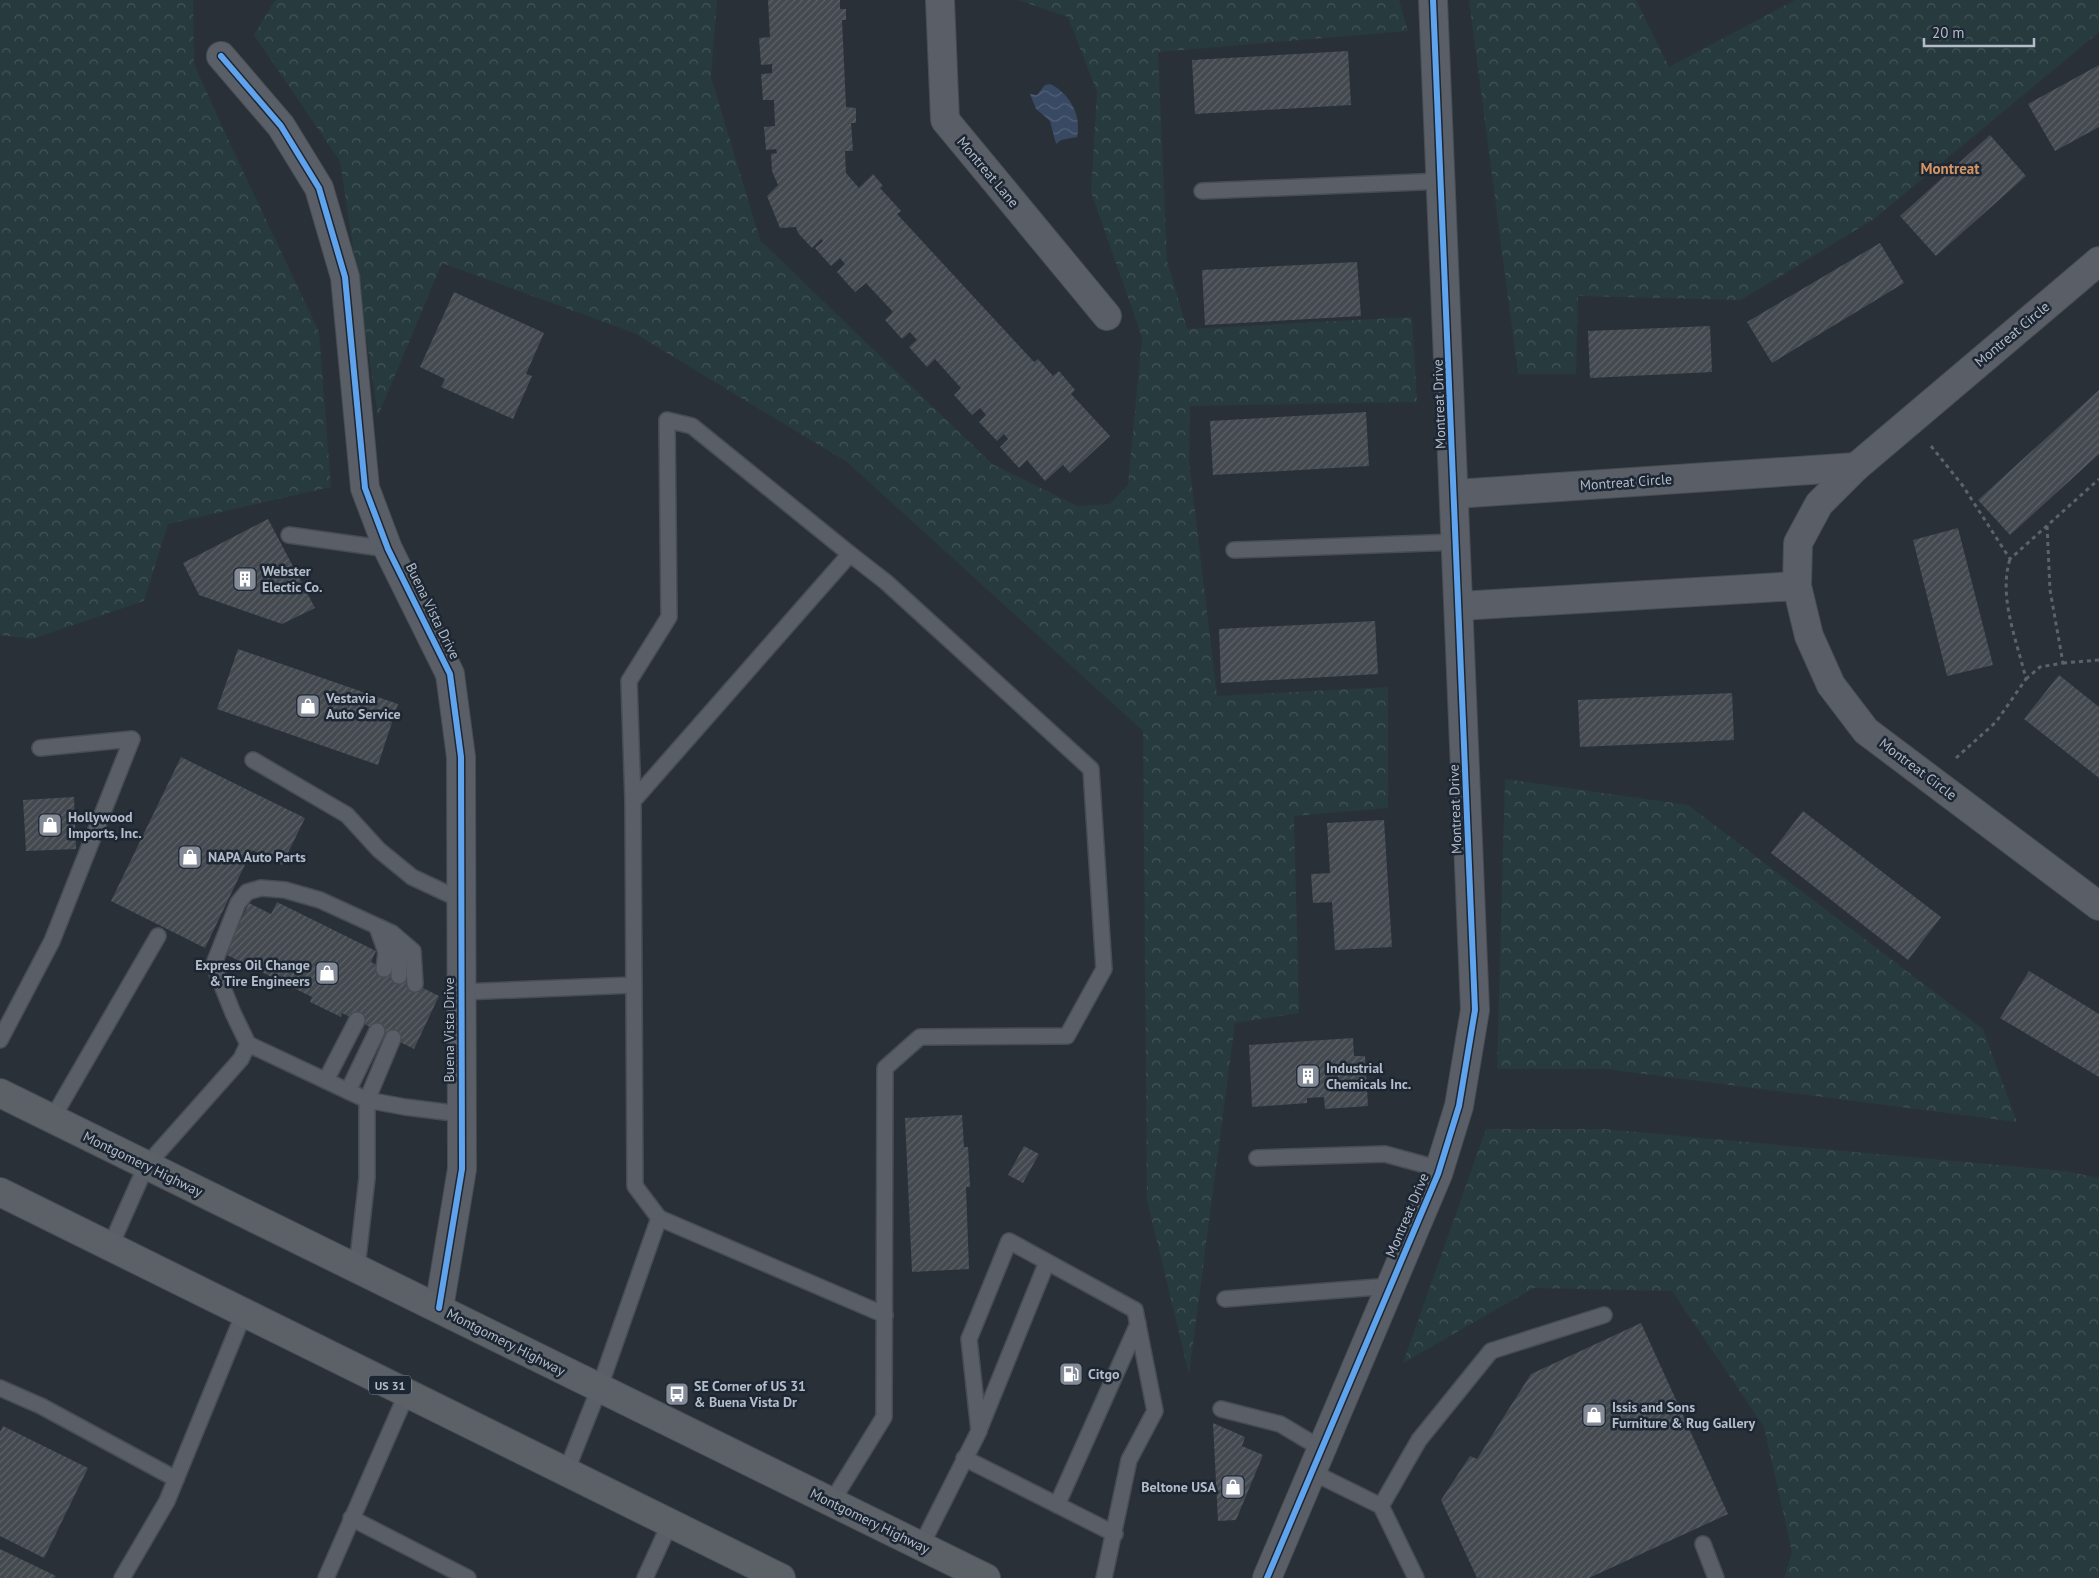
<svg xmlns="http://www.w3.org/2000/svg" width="2099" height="1578" font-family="'PT Sans',sans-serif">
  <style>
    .forest { fill: url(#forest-crowns) }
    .water { fill: url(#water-waves) }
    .building { fill: url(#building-hatch) }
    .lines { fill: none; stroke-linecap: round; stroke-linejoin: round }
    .lane-casing { stroke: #484c53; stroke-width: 18 }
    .street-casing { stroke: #484c53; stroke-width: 30 }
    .primary-casing { stroke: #484c55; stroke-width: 30 }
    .path { stroke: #5d636a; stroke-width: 3; stroke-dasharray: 4 4; stroke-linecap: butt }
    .lane { stroke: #5a5e66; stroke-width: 15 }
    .street { stroke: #5a5e66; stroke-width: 28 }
    .primary { stroke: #5c6168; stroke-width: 28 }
    .cycleway-casing { stroke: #1d2633; stroke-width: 9 }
    .cycleway { stroke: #60a3ed; stroke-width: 6 }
    .labels { text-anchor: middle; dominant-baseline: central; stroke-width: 5; stroke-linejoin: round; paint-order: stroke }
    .shield { fill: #1d2633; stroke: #878f9c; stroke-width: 1 }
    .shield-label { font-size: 12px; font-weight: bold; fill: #b4bcc9 }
    .street-label { font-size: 14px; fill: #b4bcc9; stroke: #1d2633 }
    .poi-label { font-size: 14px; font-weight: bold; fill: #b4bcc9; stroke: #1d2633; text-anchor: start }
    .neighbourhood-label { font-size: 15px; font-weight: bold; fill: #d59563; stroke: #1d2633 }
  </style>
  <defs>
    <pattern id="forest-crowns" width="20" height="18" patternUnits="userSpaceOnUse" patternTransform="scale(1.25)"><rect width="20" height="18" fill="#273a3e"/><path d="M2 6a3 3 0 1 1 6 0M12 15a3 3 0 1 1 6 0" fill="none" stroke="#445559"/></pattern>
    <pattern id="water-waves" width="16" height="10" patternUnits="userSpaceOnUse" patternTransform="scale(1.25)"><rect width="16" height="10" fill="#384963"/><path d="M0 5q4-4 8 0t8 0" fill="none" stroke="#526178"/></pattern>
    <pattern id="building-hatch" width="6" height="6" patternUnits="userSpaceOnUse" patternTransform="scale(1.25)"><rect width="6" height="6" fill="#444950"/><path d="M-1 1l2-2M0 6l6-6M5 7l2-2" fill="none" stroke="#5d6168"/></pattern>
  </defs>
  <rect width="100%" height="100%" fill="#2a3038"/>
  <g class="forest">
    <path d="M 0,0 L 193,0 L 194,64 L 232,148 L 319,332 L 331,487 L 168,524 L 144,601 L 32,639 L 0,635 Z"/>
    <path d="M 275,0 L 717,0 L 711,77 L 760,240 L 992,464 L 1077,506 L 1110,504 L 1128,485 L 1142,337 L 1091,192 L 1097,92 L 1068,17 L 1018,0 L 1399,0 L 1408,31 L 1158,52 L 1167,261 L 1187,329 L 1412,317 L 1417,402 L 1190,406 L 1189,461 L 1217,696 L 1388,687 L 1388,808 L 1294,816 L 1299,1013 L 1235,1023 L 1189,1374 L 1147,1200 L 1143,731 L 847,462 L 634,333 L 442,263 L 378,416 L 340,161 L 254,35 Z"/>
    <path d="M 1469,0 L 1636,0 L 1669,67 L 1795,0 L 2099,0 L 2099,32 L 1874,219 L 1741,300 L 1578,296 L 1576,374 L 1518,374 Z"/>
    <path d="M 1505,779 L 1688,805 L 1983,1029 L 2017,1122 L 1606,1069 L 1497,1069 Z"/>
    <path d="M 1486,1129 L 1603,1129 L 2065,1171 L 2099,1178 L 2099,1578 L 1784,1578 L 1792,1552 L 1764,1427 L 1672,1291 L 1534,1288 L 1403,1363 Z"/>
  </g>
  <path class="water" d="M 1050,84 C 1070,93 1082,117 1077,137 L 1061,140 L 1056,144 L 1050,121 L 1036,109 L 1030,94 L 1037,95 L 1045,85 Z"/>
  <g class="building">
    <path d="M 768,0 L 840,0 L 840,9 L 846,9 L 846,20 L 842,20 L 846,107 L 856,108 L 856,123 L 851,123 L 853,151 L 845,151 L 846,173 L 859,188 L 873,174 L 883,186 L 880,188 L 901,211 L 897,214 L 1034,362 L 1038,359 L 1053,376 L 1059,371 L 1075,390 L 1071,394 L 1110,436 L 1070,473 L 1063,465 L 1045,481 L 1027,460 L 1019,468 L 1000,447 L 1008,439 L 1004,434 L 997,441 L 979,422 L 986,415 L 980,408 L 972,415 L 954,395 L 961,388 L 935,359 L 927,367 L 909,347 L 917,340 L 910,332 L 902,339 L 885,320 L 893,312 L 866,283 L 855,292 L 837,272 L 845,264 L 840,258 L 831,266 L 815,248 L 823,241 L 821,239 L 812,248 L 798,233 L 796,227 L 780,228 L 767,196 L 778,185 L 772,171 L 771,154 L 777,153 L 776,149 L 766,150 L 764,127 L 775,126 L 774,100 L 763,100 L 761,74 L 772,73 L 772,64 L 761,65 L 759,38 L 770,37 Z"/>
    <path d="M 1348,51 L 1351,105 L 1195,114 L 1192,60 Z"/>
    <path d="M 2099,65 L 2099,127 L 2055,151 L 2028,104 Z"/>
    <path d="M 1990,135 L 2026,176 L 1936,256 L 1900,216 Z"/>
    <path d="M 1880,243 L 1904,283 L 1772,363 L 1747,322 Z"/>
    <path d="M 1357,262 L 1361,316 L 1205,325 L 1202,270 Z"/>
    <path d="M 454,292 L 544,333 L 526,374 L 532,376 L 513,419 L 441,387 L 445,379 L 420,367 Z"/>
    <path d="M 1710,326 L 1712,372 L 1590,378 L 1588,331 Z"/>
    <path d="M 2099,390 L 2099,454 L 2010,535 L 1978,500 Z"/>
    <path d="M 1366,412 L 1369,466 L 1213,475 L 1210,421 Z"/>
    <path d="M 268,519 L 315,608 L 282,624 L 199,595 L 183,563 Z"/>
    <path d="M 1958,528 L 1993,665 L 1947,676 L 1913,540 Z"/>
    <path d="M 1375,621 L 1378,674 L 1221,683 L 1219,629 Z"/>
    <path d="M 238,649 L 398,704 L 378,765 L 217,709 Z"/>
    <path d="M 2059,675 L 2099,707 L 2099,778 L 2024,719 Z"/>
    <path d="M 1732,693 L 1734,740 L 1580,747 L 1578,700 Z"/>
    <path d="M 181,757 L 305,818 L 282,865 L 252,850 L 205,948 L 111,901 Z"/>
    <path d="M 74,797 L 76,849 L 26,851 L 23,800 Z"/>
    <path d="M 1803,811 L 1941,917 L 1908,960 L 1771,853 Z"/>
    <path d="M 1384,820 L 1392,947 L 1335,950 L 1332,902 L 1313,903 L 1311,874 L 1330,873 L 1327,823 Z"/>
    <path d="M 277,902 L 376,951 L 371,962 L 439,996 L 414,1049 L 342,1013 L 341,1017 L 310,1002 L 312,997 L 225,954 L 249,903 L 271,914 Z"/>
    <path d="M 2029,971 L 2099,1014 L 2099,1077 L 2000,1018 Z"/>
    <path d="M 1353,1038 L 1354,1056 L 1365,1056 L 1368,1106 L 1325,1109 L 1324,1097 L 1307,1098 L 1307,1103 L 1252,1107 L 1249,1045 Z"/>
    <path d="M 962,1115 L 964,1147 L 968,1147 L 970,1187 L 966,1187 L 969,1269 L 912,1272 L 905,1118 Z"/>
    <path d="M 1024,1146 L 1039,1154 L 1023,1183 L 1008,1175 Z"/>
    <path d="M 1641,1323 L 1728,1514 L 1589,1578 L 1477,1578 L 1441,1500 L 1470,1456 L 1477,1459 L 1531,1374 Z"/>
    <path d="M 1213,1423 L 1245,1437 L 1242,1446 L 1263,1455 L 1236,1520 L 1218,1521 Z"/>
    <path d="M 3,1426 L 88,1468 L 44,1558 L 0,1536 L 0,1432 Z"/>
    <path d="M 0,1549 L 56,1576 L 54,1578 L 0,1578 Z"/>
  </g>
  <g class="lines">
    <g class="lane-casing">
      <g id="lane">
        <path d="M 1202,191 L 1443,181"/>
        <path d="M 289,535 L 388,549"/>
        <path d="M 1234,550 L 1457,542"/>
        <path d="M 253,760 L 347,815 L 379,850 L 412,877 L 461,900"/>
        <path d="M 633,801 L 629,681 L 669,617 L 667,420 L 692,426 L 850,554"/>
        <path d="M 377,927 L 386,952 L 384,969"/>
        <path d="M 390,935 L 399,955 L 399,976"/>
        <path d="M 462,992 L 634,985"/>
        <path d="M 393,1038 L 367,1100 L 405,1107 L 461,1114"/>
        <path d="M 0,1040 L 52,941 L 132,739 L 40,748"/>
        <path d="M 248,1044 L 233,1013 L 217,973 L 215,961 L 238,903 L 247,892 L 261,888 L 285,890 L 320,900 L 392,933 L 413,951 L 415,984"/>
        <path d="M 326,1080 L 357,1020"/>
        <path d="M 348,1091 L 377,1031"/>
        <path d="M 52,1119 L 158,936"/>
        <path d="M 1257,1158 L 1385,1154 L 1440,1169"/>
        <path d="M 659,1218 L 885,1315"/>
        <path d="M 110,1247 L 146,1166 L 241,1059 L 248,1044 L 367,1100 L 367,1178 L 357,1267"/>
        <path d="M 1225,1299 L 1391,1286"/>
        <path d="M 0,1388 L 41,1406 L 176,1479"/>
        <path d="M 1221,1409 L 1280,1424 L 1322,1449"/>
        <path d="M 979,1430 L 1047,1262"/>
        <path d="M 964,1458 L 1115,1534"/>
        <path d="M 566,1472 L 599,1389 L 659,1218 L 635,1186 L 633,801 L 850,554 L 886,582 L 1091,769 L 1104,969 L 1067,1036 L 920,1037 L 885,1068 L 884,1417 L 831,1503"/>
        <path d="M 1312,1472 L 1381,1506 L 1416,1578"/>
        <path d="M 1057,1505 L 1138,1324"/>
        <path d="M 1381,1506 L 1419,1440 L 1491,1351 L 1604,1315"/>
        <path d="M 351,1518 L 468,1578"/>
        <path d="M 1703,1544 L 1716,1578"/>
        <path d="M 921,1546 L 979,1431 L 969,1339 L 1009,1241 L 1135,1310 L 1155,1411 L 1129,1460 L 1104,1578"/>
        <path d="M 122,1578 L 167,1501 L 244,1313"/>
        <path d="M 326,1578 L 407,1393"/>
        <path d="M 645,1578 L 670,1523"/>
      </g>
    </g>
    <g class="street-casing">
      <g id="street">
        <path d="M 940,0 L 945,120 L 1107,316"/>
        <path d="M 221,56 L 281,126 L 319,188 L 345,277 L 365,488 L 388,549 L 450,674 L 461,757 L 462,1169 L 439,1308"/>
        <path d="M 2099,261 L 1856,467 L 1819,504 L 1798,543 L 1797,586 L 1809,636 L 1831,685 L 1866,731 L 2099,906"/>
        <path d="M 1455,494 L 1856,467"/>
        <path d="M 1460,606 L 1797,586"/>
        <path d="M 1267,1578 L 1438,1174 L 1459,1106 L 1475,1010 L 1433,0"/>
      </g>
    </g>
    <g class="primary-casing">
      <g id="primary">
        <path d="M 0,1093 L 986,1578"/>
        <path d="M 0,1192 L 781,1578"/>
      </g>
    </g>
    <g class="path">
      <path d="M 1931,446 L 1963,486 L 2010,559 L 2099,479"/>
      <path d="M 2063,663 L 2099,660"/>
      <path d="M 2026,679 L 2040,667 L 2063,663 L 2050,590 L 2047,525"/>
      <path d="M 1956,758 L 1996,722 L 2026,679 C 2017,641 1998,597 2010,559"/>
    </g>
    <use href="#lane" class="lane"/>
    <use href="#street" class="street"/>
    <use href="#primary" class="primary"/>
    <g class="cycleway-casing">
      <g id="cycleway">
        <path d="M 221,56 L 281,126 L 319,188 L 345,277 L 365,488 L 388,549 L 450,674 L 461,757 L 462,1169 L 439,1308"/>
        <path d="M 1267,1578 L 1438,1174 L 1459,1106 L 1475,1010 L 1433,0"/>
      </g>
    </g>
    <use href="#cycleway" class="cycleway"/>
  </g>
  <defs>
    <g id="building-square" transform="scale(1.25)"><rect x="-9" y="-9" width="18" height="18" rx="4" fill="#848b96" stroke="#1d2633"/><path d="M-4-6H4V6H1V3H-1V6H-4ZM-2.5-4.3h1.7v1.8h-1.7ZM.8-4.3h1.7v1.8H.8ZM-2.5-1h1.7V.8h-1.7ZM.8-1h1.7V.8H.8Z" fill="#fff"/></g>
    <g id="shop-square" transform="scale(1.25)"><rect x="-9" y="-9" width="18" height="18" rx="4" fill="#848b96" stroke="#1d2633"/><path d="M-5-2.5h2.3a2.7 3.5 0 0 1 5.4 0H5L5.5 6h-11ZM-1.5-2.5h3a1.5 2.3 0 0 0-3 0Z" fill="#fff"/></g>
    <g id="fuel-square" transform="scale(1.25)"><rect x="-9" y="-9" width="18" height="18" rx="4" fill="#848b96" stroke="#1d2633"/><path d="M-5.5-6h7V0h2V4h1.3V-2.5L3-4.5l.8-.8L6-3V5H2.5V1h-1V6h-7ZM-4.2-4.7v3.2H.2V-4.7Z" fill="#fff"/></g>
    <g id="bus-square" transform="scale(1.25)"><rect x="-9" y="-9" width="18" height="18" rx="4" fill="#848b96" stroke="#1d2633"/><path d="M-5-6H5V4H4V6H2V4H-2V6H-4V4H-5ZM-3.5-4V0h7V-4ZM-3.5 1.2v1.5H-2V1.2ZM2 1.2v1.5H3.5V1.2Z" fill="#fff"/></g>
  </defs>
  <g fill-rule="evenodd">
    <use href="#building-square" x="245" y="579"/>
    <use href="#shop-square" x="308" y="706"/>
    <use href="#shop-square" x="50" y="825"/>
    <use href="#shop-square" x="190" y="857"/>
    <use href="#shop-square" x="327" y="973"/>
    <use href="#building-square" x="1308" y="1076"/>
    <use href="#fuel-square" x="1071" y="1374"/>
    <use href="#bus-square" x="677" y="1394"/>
    <use href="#shop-square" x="1594" y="1415"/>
    <use href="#shop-square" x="1233" y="1487"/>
  </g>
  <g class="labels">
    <rect class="shield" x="369" y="1375.5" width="42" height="19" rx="4"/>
    <g class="shield-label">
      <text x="390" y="1385">US 31</text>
    </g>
    <g class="street-label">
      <text transform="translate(988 172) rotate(50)">Montreat Lane</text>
      <text transform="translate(2012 334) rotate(-40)">Montreat Circle</text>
      <text transform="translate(1439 404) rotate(-92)">Montreat Drive</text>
      <text transform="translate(1626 482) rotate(-4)">Montreat Circle</text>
      <text transform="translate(433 611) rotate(64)">Buena Vista Drive</text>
      <text transform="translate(1918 769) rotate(37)">Montreat Circle</text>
      <text transform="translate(1455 809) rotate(-92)">Montreat Drive</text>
      <text transform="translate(449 1030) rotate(-90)">Buena Vista Drive</text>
      <text transform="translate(143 1164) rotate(26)">Montgomery Highway</text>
      <text transform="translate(1407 1215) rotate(-67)">Montreat Drive</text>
      <text transform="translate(506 1342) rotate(27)">Montgomery Highway</text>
      <text transform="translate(870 1521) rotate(26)">Montgomery Highway</text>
    </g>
    <g class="poi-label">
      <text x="262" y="571">Webster<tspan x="262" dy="16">Electic Co.</tspan></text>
      <text x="326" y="698">Vestavia<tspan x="326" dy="16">Auto Service</tspan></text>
      <text x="68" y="817">Hollywood<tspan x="68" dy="16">Imports, Inc.</tspan></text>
      <text x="208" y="857">NAPA Auto Parts</text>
      <text x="310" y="965" text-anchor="end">Express Oil Change<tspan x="310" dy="16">&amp; Tire Engineers</tspan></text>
      <text x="1326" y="1068">Industrial<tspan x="1326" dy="16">Chemicals Inc.</tspan></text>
      <text x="1088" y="1374">Citgo</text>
      <text x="694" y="1386">SE Corner of US 31<tspan x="694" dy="16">&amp; Buena Vista Dr</tspan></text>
      <text x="1612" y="1407">Issis and Sons<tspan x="1612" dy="16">Furniture &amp; Rug Gallery</tspan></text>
      <text x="1216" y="1487" text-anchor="end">Beltone USA</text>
    </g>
    <g class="neighbourhood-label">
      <text x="1950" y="168">Montreat</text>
    </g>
  </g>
  <path d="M1924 38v8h110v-8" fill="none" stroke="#b4bcc9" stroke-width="2.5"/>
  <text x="1932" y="38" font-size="15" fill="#b4bcc9" stroke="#1d2633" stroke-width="4" paint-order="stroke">20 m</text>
</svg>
